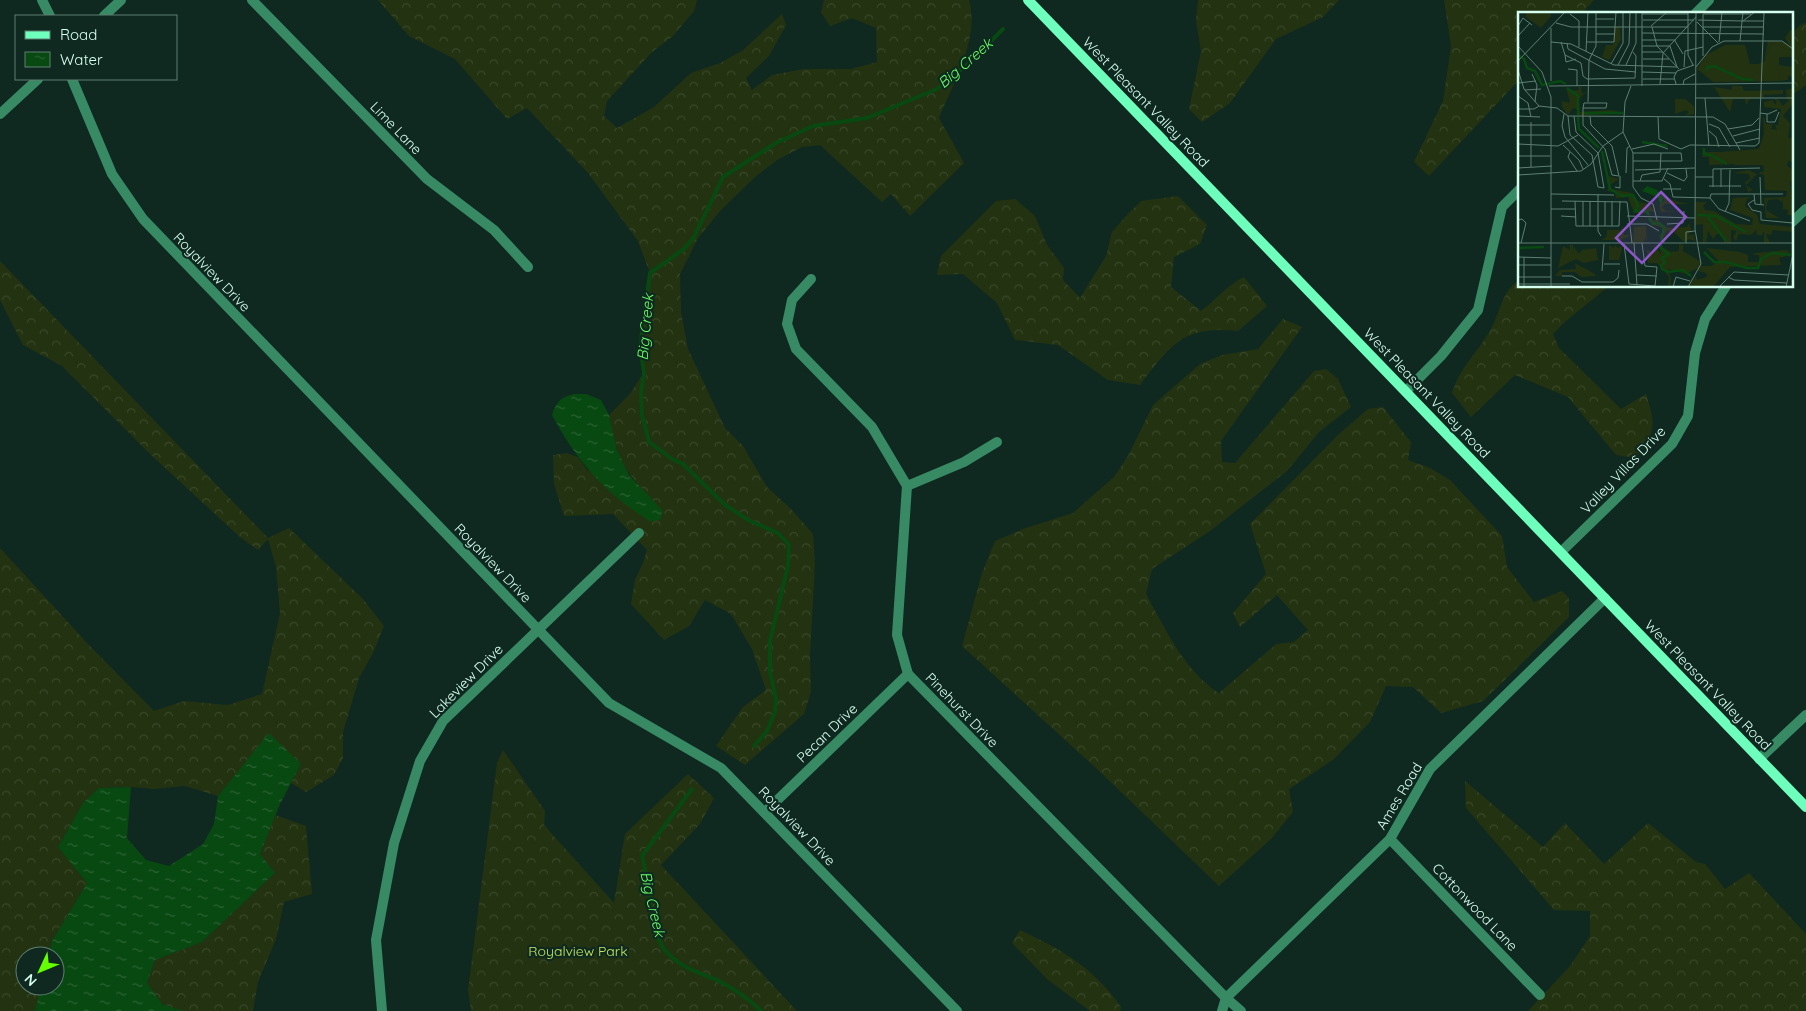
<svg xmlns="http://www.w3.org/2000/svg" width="1806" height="1011" font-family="Quicksand,sans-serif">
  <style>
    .forest { fill: url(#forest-crowns) }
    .water { fill: url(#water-ripples) }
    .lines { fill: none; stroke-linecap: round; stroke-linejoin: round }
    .stream { stroke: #084811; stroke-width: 4 }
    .street { stroke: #388a65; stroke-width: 10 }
    .secondary { stroke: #6dffbb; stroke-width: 10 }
    .labels { text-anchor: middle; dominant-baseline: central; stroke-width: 4.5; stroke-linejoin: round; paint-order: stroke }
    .street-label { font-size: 14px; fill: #d6fff0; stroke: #0f2920 }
    .park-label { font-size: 14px; fill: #c2e65c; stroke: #0f2920 }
    .water-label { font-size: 15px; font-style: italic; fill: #68ff64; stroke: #0f2920 }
    .inset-river { fill: none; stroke: #084811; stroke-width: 2.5 }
    .inset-road { fill: none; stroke: #5f7f73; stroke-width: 1 }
    .view { fill: #8d56c9; fill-opacity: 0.15; stroke: #8d56c9; stroke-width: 2.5 }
    .inset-edge { fill: none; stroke: #d6fff0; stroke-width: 2.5 }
  </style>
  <defs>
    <pattern id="forest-crowns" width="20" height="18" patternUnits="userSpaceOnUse" patternTransform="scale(1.25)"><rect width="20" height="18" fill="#233311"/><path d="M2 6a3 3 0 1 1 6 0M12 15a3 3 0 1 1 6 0" fill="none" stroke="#384728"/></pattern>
    <pattern id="water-ripples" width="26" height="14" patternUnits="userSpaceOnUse" patternTransform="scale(1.25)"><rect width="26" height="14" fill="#084811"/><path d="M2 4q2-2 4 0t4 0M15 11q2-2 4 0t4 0" fill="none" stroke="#2b6334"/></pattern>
  </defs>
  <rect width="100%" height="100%" fill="#0f2920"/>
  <g class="forest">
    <path d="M 378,0 L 697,0 L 694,11 L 673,36 L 652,52 L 607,101 L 604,116 L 617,128 L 654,107 L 691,73 L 720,63 L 742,51 L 782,14 L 786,25 L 769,56 L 746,78 L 752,90 L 772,75 L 804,69 L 851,69 L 877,62 L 876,28 L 852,18 L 830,26 L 821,12 L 824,0 L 969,0 C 980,38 953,84 939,118 L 964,163 L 910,216 L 891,194 L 882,202 L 820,145 L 802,147 L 777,160 L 755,177 L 720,211 L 698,238 L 680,274 L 681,312 L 688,349 L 725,428 L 743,446 L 767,487 L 791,509 L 813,534 L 815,565 L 810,655 L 811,692 L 804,714 L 745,765 L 716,746 L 743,707 L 766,690 L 752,649 L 731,614 L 705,600 L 689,626 L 664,640 L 631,604 L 635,580 L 643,563 L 647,550 L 613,514 L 564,516 L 554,484 L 553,455 L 567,453 L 579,458 L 587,470 L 646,493 C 619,465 617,452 609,415 L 629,395 L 644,373 L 640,347 L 650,273 L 638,241 L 588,173 L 527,108 L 507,119 L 455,59 L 409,36 Z"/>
    <path d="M 1198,0 L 1339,0 L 1323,17 L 1276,39 L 1230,103 L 1202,122 L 1189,109 L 1201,51 L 1196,21 Z"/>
    <path d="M 1444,0 L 1594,0 L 1581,14 L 1520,14 L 1520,79 L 1429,176 L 1414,162 L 1443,101 L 1451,46 Z"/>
    <path d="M 1806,23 L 1806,85 L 1792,95 L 1792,34 L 1800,25 Z"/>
    <path d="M 1178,196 L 1207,225 L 1200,244 L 1174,257 L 1171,287 L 1201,311 C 1216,300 1227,285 1244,277 L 1267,306 L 1238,331 C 1182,325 1171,345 1140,385 L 1108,380 L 1058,345 L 1015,340 L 997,303 L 963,274 L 937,275 L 941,256 L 996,201 L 1015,199 L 1035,216 L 1047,245 L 1064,268 L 1063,280 L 1080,298 L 1106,256 L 1112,232 L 1127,215 L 1141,201 Z"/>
    <path d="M 0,261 L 268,538 L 289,528 L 363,599 L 384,626 L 373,653 L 359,678 L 343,732 L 343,758 L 334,775 L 306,792 L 291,783 L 301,764 L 269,734 L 218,796 L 185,786 L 153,789 L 131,787 L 99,788 L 83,803 L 58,847 L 87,883 L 52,941 L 48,956 L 25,956 L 25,986 L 41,986 L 35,1011 L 0,1011 L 0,548 L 87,643 L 154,711 L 184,701 L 228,705 L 262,694 L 280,613 L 276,567 L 268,539 L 258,550 L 241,538 L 150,454 L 62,366 L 23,345 L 0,300 Z"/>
    <path d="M 1520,279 L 1520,286 L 1608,286 C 1590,303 1569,316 1553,334 L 1559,348 L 1621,409 L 1646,394 C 1656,426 1656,431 1636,458 L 1616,455 L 1568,397 L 1515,375 L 1471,417 L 1452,393 C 1460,367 1478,352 1491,329 C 1501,311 1501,292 1520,279 Z"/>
    <path d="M 1283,319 L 1302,327 L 1221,441 L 1222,462 L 1235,463 L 1314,371 L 1326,369 L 1338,379 L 1351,407 L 1319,432 L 1287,471 L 1210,531 L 1152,569 L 1146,594 C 1165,628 1185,672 1219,693 L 1276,644 L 1294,642 L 1308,630 L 1277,595 L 1240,627 L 1233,613 L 1266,574 L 1250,524 L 1339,434 L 1368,409 L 1383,407 L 1411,442 L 1408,460 L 1430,468 L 1450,480 L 1502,536 L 1507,567 L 1534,602 L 1562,591 L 1569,598 L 1569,617 L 1483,701 L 1441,713 L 1413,687 L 1386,686 L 1370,722 L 1334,759 L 1289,789 L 1293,812 L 1271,839 L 1219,886 L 1097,769 L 962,646 L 982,573 L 995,541 L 1023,529 L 1073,513 L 1114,477 L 1128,456 L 1153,405 L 1200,364 L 1222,355 L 1258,349 Z"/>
    <path d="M 503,750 L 545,811 L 544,825 L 614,903 L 625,834 L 688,774 L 714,798 L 700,824 L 661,865 L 797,1011 L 471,1011 L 468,990 L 497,763 Z"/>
    <path d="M 1465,781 L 1543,847 L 1565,823 L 1604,864 L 1648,823 L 1696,862 L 1705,864 L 1725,889 L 1749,873 L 1806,934 L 1806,1011 L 1528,1011 L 1570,966 L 1590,936 L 1590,911 L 1554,910 L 1466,808 Z"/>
    <path d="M 275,815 L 306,826 L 312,894 L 284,902 L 276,939 L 258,982 L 253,1011 L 183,1011 L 162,1004 L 147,983 L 155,960 L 202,942 L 275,873 L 260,854 Z"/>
    <path d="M 1020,930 C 1062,950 1093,967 1121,1007 L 1120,1011 L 1090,1011 L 1048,980 L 1012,943 Z"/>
  </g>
  <g class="water">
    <path d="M 574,394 L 586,394 L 601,400 L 609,415 L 617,450 L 629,475 L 662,510 L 661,519 L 651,522 C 605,493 578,463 552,415 C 556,402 561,397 574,394 Z"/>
    <path d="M 269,733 L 301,764 L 280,804 L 260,854 L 275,873 L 202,942 L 155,960 L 147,983 L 162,1004 L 183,1011 L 35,1011 L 41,986 L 55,986 L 55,956 L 48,956 L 52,941 L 87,883 L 58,847 L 83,803 L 99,788 L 131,787 L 127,838 L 146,860 L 169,866 L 203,844 L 214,824 L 218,796 Z"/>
  </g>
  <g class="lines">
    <g class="stream">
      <path d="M 754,746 L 767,731 L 775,712 L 776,699 L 770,672 L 770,641 L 788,566 L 789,545 L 778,533 L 750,521 L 725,505 L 683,464 L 672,459 L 649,442 L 642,415 L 641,392 L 644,373 L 640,347 L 650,273 L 684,249 L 694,237 L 723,177 L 776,143 L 813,126 L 867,118 L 937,89 L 968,64 L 1003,29"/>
      <path d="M 692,789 L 642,856 C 649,880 649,929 664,949 C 678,967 698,972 717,980 C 733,988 748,998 761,1011"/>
    </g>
    <g class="street">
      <path d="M 42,0 L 50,16"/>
      <path d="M 252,0 L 427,179 L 494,230 L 528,267"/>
      <path d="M 1695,14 L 1709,0"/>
      <path d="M 104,16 L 121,0"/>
      <path d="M 72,79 L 112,174 L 143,219 L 609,703 L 721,768 L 957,1011"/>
      <path d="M 0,114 L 38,79"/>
      <path d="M 1792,222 L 1806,209"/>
      <path d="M 811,279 L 792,300 L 787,324 L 796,349 L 872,427 L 907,486 L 897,635 L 908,674 L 1226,998 L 1241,1011"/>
      <path d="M 1406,391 L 1441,356 L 1478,310 L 1502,207 L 1520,189"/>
      <path d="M 907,486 L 964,462 L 997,442"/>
      <path d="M 1561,552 L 1672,444 L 1688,416 L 1695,353 L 1705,319 L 1726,286"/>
      <path d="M 1759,759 L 1806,715"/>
      <path d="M 765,812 L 908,674"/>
      <path d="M 1390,839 L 1540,995"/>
      <path d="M 382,1011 L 376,940 L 394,843 L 420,761 L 443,721 L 639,533"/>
      <path d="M 1222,1011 L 1226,998 L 1390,839 L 1430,769 L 1605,598"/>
    </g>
    <path class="secondary" d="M 1028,0 L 1806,807"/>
  </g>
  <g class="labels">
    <g class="street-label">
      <text transform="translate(1146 102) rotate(46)">West Pleasant Valley Road</text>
      <text transform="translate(396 128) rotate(46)">Lime Lane</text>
      <text transform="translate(212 272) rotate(46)">Royalview Drive</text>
      <text transform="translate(1427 393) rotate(46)">West Pleasant Valley Road</text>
      <text transform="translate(1623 470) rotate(-46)">Valley Villas Drive</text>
      <text transform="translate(493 563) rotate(46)">Royalview Drive</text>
      <text transform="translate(466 681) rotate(-45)">Lakeview Drive</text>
      <text transform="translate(1708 685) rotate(46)">West Pleasant Valley Road</text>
      <text transform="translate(962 710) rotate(46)">Pinehurst Drive</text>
      <text transform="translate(827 733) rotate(-44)">Pecan Drive</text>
      <text transform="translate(1399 796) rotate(-59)">Ames Road</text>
      <text transform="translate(797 826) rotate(46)">Royalview Drive</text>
      <text transform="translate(1475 907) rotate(46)">Cottonwood Lane</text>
    </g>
    <g class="park-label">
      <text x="578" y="951">Royalview Park</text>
    </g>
    <g class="water-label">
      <text transform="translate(965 63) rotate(-41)">Big Creek</text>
      <text transform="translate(645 327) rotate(-85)">Big Creek</text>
      <text transform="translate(653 904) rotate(77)">Big Creek</text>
    </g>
  </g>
  <g transform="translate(1518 12)">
    <rect width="275" height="275" fill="#0f2920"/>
    <path d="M 254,31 L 274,39 L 271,45 L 261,45 L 262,69 L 195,70 L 179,57 L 188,43 L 207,33 L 227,33 L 232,52 L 240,52 L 246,50 ZM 157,87 L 167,87 L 176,94 L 176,102 L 167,104 L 171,100 L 168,98 L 157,102 ZM 218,139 L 221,141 L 216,144 L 216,152 L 191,153 L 191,145 L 184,145 L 185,140 L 213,140 L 215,143 Z" fill="#233311"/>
    <path d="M 8,0 L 32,0 L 33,4 L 23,16 L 8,5 ZM 100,0 L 103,27 L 91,48 L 84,45 L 88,33 L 95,33 L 97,15 L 101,15 ZM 272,18 L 275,19 L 275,45 L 271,45 L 274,39 L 254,31 L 246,50 L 250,29 L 265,30 L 272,34 L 267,26 ZM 260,53 L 275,55 L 275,66 L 270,63 L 270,68 L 262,69 ZM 214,74 L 224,74 L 226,79 L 265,78 L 265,82 L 246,83 L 246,86 L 232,87 L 228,93 L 227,87 L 215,87 L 212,100 L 196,75 L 214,78 ZM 48,75 L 52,79 L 61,78 L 60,75 L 63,75 L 64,82 L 69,79 L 61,87 L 62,100 L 93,98 L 106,101 L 59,104 L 59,97 L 55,96 L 50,103 L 44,95 L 44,89 L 51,91 L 52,90 ZM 275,76 L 274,93 L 265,104 L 272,111 L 270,126 L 275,126 L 275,150 L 270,149 L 269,153 L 275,159 L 275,169 L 272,169 L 275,203 L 269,203 L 270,198 L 265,197 L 265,190 L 259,187 L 250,188 L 248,198 L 261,206 L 248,206 L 246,186 L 268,185 L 269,179 L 247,178 L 246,163 L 240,161 L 246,159 L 245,153 L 216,153 L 213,140 L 203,140 L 241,137 L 246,122 L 245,102 L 248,112 L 255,112 L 253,117 L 259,118 L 257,113 L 260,113 L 263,97 L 246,95 L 246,90 L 255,88 L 257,93 L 259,89 L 256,87 L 260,87 L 265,94 L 272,87 L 269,88 L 268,78 ZM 83,138 L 90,164 L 101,167 L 93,172 L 93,177 L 114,181 L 121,190 L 131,192 L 137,200 L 131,199 L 131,204 L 130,201 L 116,201 L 110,185 L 98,186 L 97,180 L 89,179 L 91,174 ZM 231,158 L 239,162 L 228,173 L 235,178 L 230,180 L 227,170 L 232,167 L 231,162 L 214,161 ZM 141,180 L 151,187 L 169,192 L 147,192 L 144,195 L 148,199 L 163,199 L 143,200 L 141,194 L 146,188 ZM 233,185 L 229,187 L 227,194 L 239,203 L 242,212 L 275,215 L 275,220 L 255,218 L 253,223 L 248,222 L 252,231 L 246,231 L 246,219 L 244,223 L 239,223 L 238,218 L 233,223 L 221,222 L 218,229 L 215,225 L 219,219 L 213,218 L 213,231 L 206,231 L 205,222 L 199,222 L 195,227 L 190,219 L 188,231 L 185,231 L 185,212 L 177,213 L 177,190 L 189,190 L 185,194 L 187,198 L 196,199 L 218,212 L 234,213 L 235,206 L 212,198 L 215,186 ZM 132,205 L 135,209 L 141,207 L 140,209 L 150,216 L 169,215 L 171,211 L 174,220 L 169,223 L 176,223 L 177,229 L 171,227 L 166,230 L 156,220 L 152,224 L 150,218 L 145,226 L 148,230 L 144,230 L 141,223 L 145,222 L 145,216 L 135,213 ZM 104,213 L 106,223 L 113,223 L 103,228 L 84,228 L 89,224 L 89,218 L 103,218 ZM 128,214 L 129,230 L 127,225 L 126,230 L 115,231 L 116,215 ZM 161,232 L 165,233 L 165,239 L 183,250 L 180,256 L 168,262 L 150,257 L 153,267 L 152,275 L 150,275 L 151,265 L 139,251 L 130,251 L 129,237 L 135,243 L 136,233 L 143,242 L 141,233 L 153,240 L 161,239 ZM 52,233 L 55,233 L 56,241 L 56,235 L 61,242 L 64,238 L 78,236 L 80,248 L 66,251 L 58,247 L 40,256 L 45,234 L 52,238 ZM 91,233 L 96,236 L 97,233 L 100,236 L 105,233 L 101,248 L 91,248 ZM 188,236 L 222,240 L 230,243 L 230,250 L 241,250 L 241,243 L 234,243 L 238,241 L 269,238 L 274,243 L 261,246 L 263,253 L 212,255 L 195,275 L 171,275 L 178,263 L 179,268 L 189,265 L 188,261 L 180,259 L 183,254 L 193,254 L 201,249 ZM 57,251 L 77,262 L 77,264 L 63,265 L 57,260 L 44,260 L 44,264 L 37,264 L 42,258 L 58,257 Z" fill="#233311"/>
    <path d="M 129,174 L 139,178 L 145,186 L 143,194 L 140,185 L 124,179 Z" fill="#084811"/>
    <path class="inset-river" d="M 0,43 L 6,47 L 9,56 L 17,59 L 24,73 L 42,69 L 48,72M 188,59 L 190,55 L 196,54 L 224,67 L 235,68M 49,76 L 60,84 L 60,103M 66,101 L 105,101M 60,105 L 61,117 L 81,136M 124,130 L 149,134M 186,136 L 186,142 L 193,143 L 209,152M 84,139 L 92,177 L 104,184 L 115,183 L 120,194 L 117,199 L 128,199 L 131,203M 179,203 L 198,204 L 228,220M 190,205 L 208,229M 131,206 L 135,212 L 141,211 L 146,215 L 143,229M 144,233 L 143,236 L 151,242 L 144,246 L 147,250 L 143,254 L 144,257 L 150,260 L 165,258 L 173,264M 0,236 L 26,235M 186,240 L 196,250 L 207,250 L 229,256 L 240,256 L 243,247 L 254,241 L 273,243"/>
    <path class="inset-road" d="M 124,0 L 124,74M 170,0 L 170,43 L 175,53M 52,2 L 61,9 L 61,35M 124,2 L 170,2M 185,2 L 233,2M 78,7 L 96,7M 125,8 L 176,8M 180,8 L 225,9 L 237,0M 225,9 L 246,9M 179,10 L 200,31M 38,11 L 53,15 L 170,15M 0,14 L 5,6 L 14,13M 133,14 L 149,0M 134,15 L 139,34 L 161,57M 185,15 L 246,15M 33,16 L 33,69M 124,21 L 246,22M 78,22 L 96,22M 0,24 L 12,11M 124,28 L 158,28M 157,29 L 165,42M 222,29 L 225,0M 33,30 L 53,32 L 96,53 L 159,55 L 152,34 L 124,34M 43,30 L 47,43 L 63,51 L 65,64 L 69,67 L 117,66 L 118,44 L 115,40M 69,30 L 96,30 L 98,0M 201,30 L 204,0M 49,31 L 50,37 L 87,57 L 118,60M 0,34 L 24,60 L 33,85 L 33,232M 68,39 L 70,0M 124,40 L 145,40M 47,43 L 48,50 L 58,47M 185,44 L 185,2M 125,47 L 151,47M 0,49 L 47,0M 93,52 L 105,31 L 105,1M 100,53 L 111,32 L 112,0M 108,53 L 118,31 L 118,0M 166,55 L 167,39 L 185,35M 178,55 L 194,35 L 206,29 L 264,29 L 275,37M 50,57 L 59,58 L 59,74M 0,58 L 6,77 L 21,94 L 39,96 L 50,104 L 195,105 L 207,112 L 222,138M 124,60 L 158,61M 14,62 L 19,73 L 17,90M 125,67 L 156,67M 0,71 L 18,69M 142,72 L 145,41 L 178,5M 158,72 L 156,65 L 159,59 L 176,53M 165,73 L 166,68 L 177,62M 31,74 L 275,71M 113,74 L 107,90 L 105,120 L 115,141 L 115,175 L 123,186 L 135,192 L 139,208M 7,78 L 23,77M 0,84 L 10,91 L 13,105M 177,86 L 275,86M 187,86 L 191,134M 70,90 L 71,48 L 78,34 L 78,0M 65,96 L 88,96 L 89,91 L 66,91 L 65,96 L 65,113 L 87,137 L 94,163 L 101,164M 0,97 L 16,97 L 21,94M 242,101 L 250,102 L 259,98M 46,102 L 44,114 L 47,125 L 70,153M 249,102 L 249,110 L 257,110 L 261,100M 0,104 L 22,105M 50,104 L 52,123 L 74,143 L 80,175 L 86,176 L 80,141 L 58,120 L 56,104M 72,104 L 73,113 L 94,134 L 101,164M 140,105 L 141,127 L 163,137M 13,110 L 13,155M 191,112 L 201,116 L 212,135M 0,113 L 32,113M 210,117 L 234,113 L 241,106M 191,119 L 198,125 L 201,135M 0,123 L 32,123M 215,124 L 242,117M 218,131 L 242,126M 0,132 L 40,134 L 60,123M 45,133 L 61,148 L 65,157M 114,137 L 136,132 L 150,137M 163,137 L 172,133 L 237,134 L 241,131 L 246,0M 52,140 L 50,145 L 59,159M 0,144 L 32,144M 115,149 L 164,149 L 163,141 L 115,141M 0,156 L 34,154M 203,157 L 203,175M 117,158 L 177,156M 108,161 L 109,136 L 112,134M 149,161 L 166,169 L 169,165 L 168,157M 0,163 L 63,159 L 73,152 L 85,134 L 105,120M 177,165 L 195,165M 242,165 L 243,193M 146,167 L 152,172 L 155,185 L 192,186M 115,169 L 144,169 L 150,156M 122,169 L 124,163 L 142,160 L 143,141M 191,174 L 223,174M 97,175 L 102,176 L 102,164M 195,175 L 195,157 L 242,156M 145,177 L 163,177M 33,182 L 96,183M 80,182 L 80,219 L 83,224M 236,182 L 237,192 L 246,193M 192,186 L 193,182 L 265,182M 192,186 L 201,197 L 232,209M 236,188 L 230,192 L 234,198 L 243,200 L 243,208 L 275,211M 44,189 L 109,190 L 114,231M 57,189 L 58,214 L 101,214 L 102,189M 72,189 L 72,214M 87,189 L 87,214M 94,189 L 94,214M 33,197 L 57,197M 207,200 L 211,191 L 212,158M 43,204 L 58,205M 109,204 L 177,206M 0,208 L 4,207 L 8,211 L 3,231M 109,212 L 129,212 L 141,219M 149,212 L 165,211 L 166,199M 65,214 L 65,189M 0,231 L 275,231M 116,231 L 119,273M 124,231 L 127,254 L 139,255 L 137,274M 168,231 L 168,220 L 177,219M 106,232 L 111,272 L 137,274M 0,245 L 33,246M 86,252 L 102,252M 0,253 L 33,253M 84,259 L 86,232M 119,263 L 139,264M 44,264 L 54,264 L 64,270 L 95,270 L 100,266 L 101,258M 0,265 L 33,265M 210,265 L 216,268 L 269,271M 0,272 L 52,272M 6,275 L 6,245M 33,275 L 33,232M 155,275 L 158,265 L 172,269M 170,275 L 183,252 L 177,217 L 178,0M 201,275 L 216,260 L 271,263M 268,275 L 275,242"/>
    <path class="view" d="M 143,180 L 168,205 L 124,251 L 98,226 Z"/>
    <rect width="275" height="275" class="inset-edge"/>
  </g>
  <rect x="15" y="15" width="162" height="65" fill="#0f2920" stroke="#5f7f73"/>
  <rect x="25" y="31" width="25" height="8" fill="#6dffbb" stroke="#5f7f73"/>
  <text x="60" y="40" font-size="15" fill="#d6fff0">Road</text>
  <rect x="25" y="52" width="25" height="15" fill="url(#water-ripples)" stroke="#5f7f73"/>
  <text x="60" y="65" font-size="15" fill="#d6fff0">Water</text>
  <g transform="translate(40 971) rotate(226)"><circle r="24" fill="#0f2920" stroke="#5f7f73"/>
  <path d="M0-4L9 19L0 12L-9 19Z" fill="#65ff02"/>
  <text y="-8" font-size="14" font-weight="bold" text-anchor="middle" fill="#d6fff0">N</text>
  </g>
</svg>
